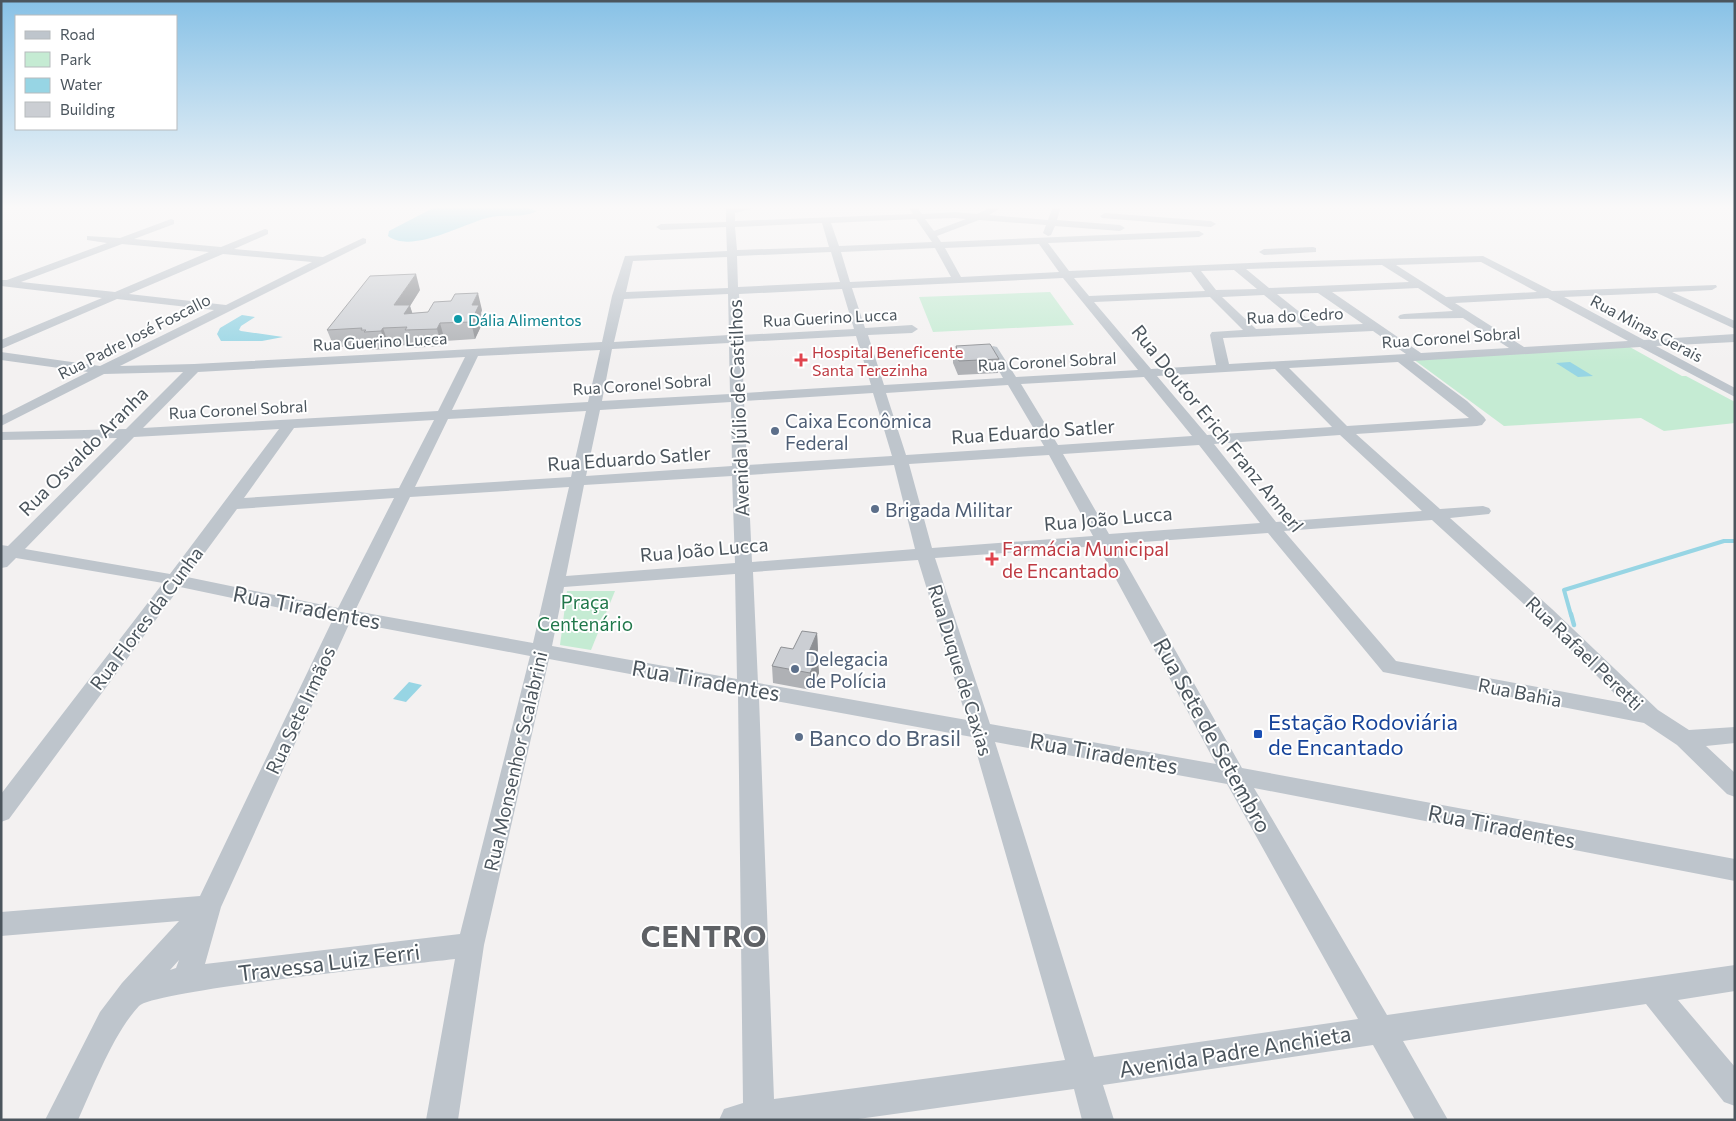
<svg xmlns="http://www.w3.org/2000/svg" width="1736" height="1121" font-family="Commissioner,sans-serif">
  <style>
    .green { fill: #c5ebd3 }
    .water { fill: #97d5e4 }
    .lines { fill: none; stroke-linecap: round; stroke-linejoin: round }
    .stream-far1 { stroke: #97d5e4; stroke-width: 4 }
    .stream { stroke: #97d5e4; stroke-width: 4.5 }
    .minor { fill: #bec5cc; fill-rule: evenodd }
    .wall { fill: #afb1b5 }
    .shaded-wall { fill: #8e9094 }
    .building { fill: #cbced3; stroke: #8e9094 }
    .culture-dot { fill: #0f9aa8; stroke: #fff; stroke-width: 2 }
    .health-dot { fill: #e0444e; stroke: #fff; stroke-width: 2 }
    .service-dot { fill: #5c6f8a; stroke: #fff; stroke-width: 2 }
    .transit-dot { fill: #1a4fb4; stroke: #fff; stroke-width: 2 }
    .labels { text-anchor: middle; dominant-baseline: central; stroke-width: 4; stroke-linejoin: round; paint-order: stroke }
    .far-street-label { font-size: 16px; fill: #4b555d; stroke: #fff }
    .far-culture-label { font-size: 16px; fill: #0d838f; stroke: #fff; text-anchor: start }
    .far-health-label { font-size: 16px; fill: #be3a42; stroke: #fff; text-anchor: start }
    .street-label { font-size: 19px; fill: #4b555d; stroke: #fff }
    .service-label { font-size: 19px; fill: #4e5e75; stroke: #fff; text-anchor: start }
    .health-label { font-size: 19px; fill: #be3a42; stroke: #fff; text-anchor: start }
    .park-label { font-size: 19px; fill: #21784b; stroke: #fff }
    .near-street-label { font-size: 22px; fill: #4b555d; stroke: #fff }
    .near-transit-label { font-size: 22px; fill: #164399; stroke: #fff; text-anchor: start }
    .near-service-label { font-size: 22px; fill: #4e5e75; stroke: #fff; text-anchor: start }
    .near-district-label { font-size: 29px; font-weight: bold; letter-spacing: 1px; fill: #5e6165; stroke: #fff }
  </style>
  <rect width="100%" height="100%" fill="#f3f1f1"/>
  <g class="green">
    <path d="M 1050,292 L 1074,325 L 933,332 L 919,297 Z"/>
    <path d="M 1628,346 L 1682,376 L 1686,376 L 1735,402 L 1735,423 L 1664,431 L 1641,418 L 1504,426 L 1413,359 Z"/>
    <path d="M 567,591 L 615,591 L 591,650 L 560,645 Z"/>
  </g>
  <g class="water">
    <path d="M 437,206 L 523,206 L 537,211 C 522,219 503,213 487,218 C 463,224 411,254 388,236 L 389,231 Z"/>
    <path d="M 242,315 L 255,317 L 241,326 L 239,330 L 241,331 L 283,337 L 262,341 L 221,341 L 217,334 L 220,328 Z"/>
    <path d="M 1570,362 L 1593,376 L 1578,377 L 1556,363 Z"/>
    <path d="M 409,682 L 422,685 L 406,702 L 393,699 Z"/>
  </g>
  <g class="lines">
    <path class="stream-far1" d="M 1571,615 L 1564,590 L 1724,541 L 1735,541"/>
    <path class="stream" d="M 1571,614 L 1574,625"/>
    <g class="minor">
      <path d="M 726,206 L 762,206 L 735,213 L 735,221 L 913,214 L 910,209 L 914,206 L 917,207 L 922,214 L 955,212 L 977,214 L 993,206 L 1004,206 L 989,215 L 1048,220 L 1053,206 L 1061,206 L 1057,220 L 1120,225 L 1125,228 L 1120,231 L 1055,226 L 1051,235 L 1048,236 L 1043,233 L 1046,225 L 979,220 L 937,236 L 941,242 L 1199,231 L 1204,234 L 1199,237 L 1048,243 L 1069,271 L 1272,262 L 1483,256 L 1552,291 L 1716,285 L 1717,287 L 1712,290 L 1672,292 L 1735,321 L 1735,329 L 1657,293 L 1564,297 L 1644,340 L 1735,334 L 1735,342 L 1656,346 L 1735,388 L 1735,397 L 1640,347 L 1413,361 L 1467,401 L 1484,417 L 1486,420 L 1482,425 L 1477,426 L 1356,434 L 1440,509 L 1483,506 L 1489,508 L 1491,511 L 1489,514 L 1450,518 L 1552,609 L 1658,710 L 1689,730 L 1735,727 L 1735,743 L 1706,746 L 1735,773 L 1735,797 L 1727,794 L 1677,745 L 1644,723 L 1383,672 L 1268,533 L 1115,544 L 1242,768 L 1735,859 L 1735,881 L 1254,788 L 1387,1015 L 1735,965 L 1735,991 L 1678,1000 L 1735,1067 L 1735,1106 L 1724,1102 L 1646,1004 L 1403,1041 L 1448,1120 L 1415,1120 L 1373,1045 L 1103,1085 L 1114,1120 L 1082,1120 L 1074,1089 L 851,1120 L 719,1120 L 724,1109 L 743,1103 L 738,694 L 549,659 L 484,945 L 458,1120 L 426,1120 L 455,959 C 414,964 155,990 139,1006 C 113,1034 94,1085 78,1120 L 45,1120 L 100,1012 L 122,983 L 179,921 L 1,936 L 1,912 L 200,896 L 333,619 L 180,587 L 9,819 L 1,822 L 1,794 L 163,583 L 16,558 L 7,567 L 1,568 L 1,545 L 8,546 L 117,438 L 1,440 L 1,432 L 126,429 L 183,372 L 104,374 L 1,426 L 1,416 L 88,372 L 1,360 L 1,352 L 100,366 L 214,310 L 117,299 L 1,349 L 1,340 L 102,298 L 1,286 L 1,280 L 7,280 L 107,243 L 87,240 L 87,236 L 120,238 L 171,219 L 174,220 L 174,224 L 134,239 L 221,247 L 265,229 L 268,230 L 268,234 L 234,249 L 323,257 L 363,238 L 366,239 L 366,243 L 120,366 L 194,364 L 602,342 L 612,296 L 625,256 L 727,251 L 726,227 L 661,230 L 656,227 L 661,224 L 726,222 ZM 955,218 L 966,219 L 934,231 L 925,219 ZM 916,219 L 932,242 L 839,246 L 831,223 ZM 822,223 L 829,247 L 737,250 L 735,227 ZM 122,244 L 209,252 L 115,292 L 21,282 ZM 1039,244 L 1059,272 L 961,277 L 945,248 ZM 935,248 L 951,277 L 850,282 L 841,252 ZM 831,252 L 840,282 L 738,287 L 737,256 ZM 223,254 L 312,262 L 226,305 L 129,294 ZM 727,257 L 728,288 L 626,292 L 633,261 ZM 1481,262 L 1537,292 L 1446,297 L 1396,265 ZM 1382,265 L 1409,282 L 1269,288 L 1246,269 ZM 1234,270 L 1257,289 L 1216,290 L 1201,271 ZM 1191,272 L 1205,291 L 1089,296 L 1074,278 ZM 1063,278 L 1138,370 L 1016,377 L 997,347 L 993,346 L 987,350 L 1003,378 L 884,385 L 868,335 L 912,333 L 918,329 L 912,325 L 865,328 L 852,288 ZM 1418,288 L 1453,311 L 1404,314 L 1400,315 L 1398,317 L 1400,319 L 1463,318 L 1509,348 L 1421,353 L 1332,292 ZM 842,289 L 854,329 L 741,335 L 739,294 ZM 1318,293 L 1363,324 L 1317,326 L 1277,294 ZM 728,294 L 729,335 L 614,342 L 624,299 ZM 1264,295 L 1303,327 L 1256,329 L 1222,297 ZM 1210,297 L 1243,330 L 1212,332 L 1210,335 L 1216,365 L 1151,369 L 1094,302 ZM 1548,298 L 1628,341 L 1524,347 L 1455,303 ZM 1373,331 L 1406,354 L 1229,364 L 1223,338 ZM 856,336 L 871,385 L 744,393 L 741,342 ZM 729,343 L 730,394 L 602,401 L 612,349 ZM 600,350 L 588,402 L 452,410 L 478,356 ZM 465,357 L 438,411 L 143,428 L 198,372 ZM 1398,362 L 1469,418 L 1347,426 L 1289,368 ZM 1275,369 L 1332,427 L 1207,435 L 1157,376 ZM 1144,377 L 1192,436 L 1058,445 L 1021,384 ZM 1008,385 L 1044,446 L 906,455 L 886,393 ZM 873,393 L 892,456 L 747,465 L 744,401 ZM 731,402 L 732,466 L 586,476 L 600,410 ZM 586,411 L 571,477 L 415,487 L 448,419 ZM 434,420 L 399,488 L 244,498 L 294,428 ZM 279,429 L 170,574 L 25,549 L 134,437 ZM 1340,435 L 1422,511 L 1276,522 L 1214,444 ZM 1199,445 L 1260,523 L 1109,534 L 1063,454 ZM 1049,455 L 1093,536 L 932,548 L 909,464 ZM 894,465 L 915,549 L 752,562 L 748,475 ZM 732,476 L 735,563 L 566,576 L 584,485 ZM 569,487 L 533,643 L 355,611 L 410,497 ZM 394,498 L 338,608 L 187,577 L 237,509 ZM 1432,520 L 1538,617 L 1624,703 L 1396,661 L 1284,531 ZM 1098,546 L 1216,764 L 990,724 L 935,558 ZM 918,560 L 967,720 L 758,683 L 753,572 ZM 735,574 L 737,679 L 552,646 L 564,587 ZM 350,622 L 530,656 L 460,934 L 205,964 L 221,907 ZM 759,698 L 972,737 L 1065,1060 L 774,1099 ZM 995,742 L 1227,784 L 1358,1019 L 1094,1057 ZM 179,960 L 176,968 L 170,970 Z"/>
      <path d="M 1105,213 L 1211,221 L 1216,224 L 1211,227 L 1102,218 L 1100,216 Z"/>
      <path d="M 1313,247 L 1316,248 L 1316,252 L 1264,255 L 1259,252 L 1264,249 Z"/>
    </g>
  </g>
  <g class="wall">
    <path d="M 420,290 L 410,306 L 412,313 L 482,310 L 481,313 L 483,322 L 475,339 L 445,341 L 442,346 L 411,348 L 410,345 L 389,346 L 387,349 L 370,350 L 369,347 L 367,347 L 366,346 L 334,347 L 327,330 Z"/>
    <path d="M 956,346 L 999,359 L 998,373 L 958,375 L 953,363 L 953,349 L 955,349 Z"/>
    <path d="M 817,633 L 818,650 L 816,655 L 819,673 L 811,690 L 773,683 L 772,666 L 793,649 Z"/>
  </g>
  <g class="shaded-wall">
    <path d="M 416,274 L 420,290 L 410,306 L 415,321 L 409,331 L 404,315 L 394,305 Z"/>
    <path d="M 478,293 L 482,310 L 481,313 L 483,322 L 475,339 L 471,322 L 472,305 Z"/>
    <path d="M 440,323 L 445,341 L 442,346 L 437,329 Z"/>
    <path d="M 383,328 L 389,346 L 387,349 L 381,331 Z"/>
    <path d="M 817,633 L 818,650 L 809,671 L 808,654 Z"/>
    <path d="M 818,656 L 819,673 L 811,690 L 810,673 Z"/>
  </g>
  <g class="building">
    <path d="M 416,274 L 394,305 L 410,305 L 404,314 L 428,312 L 434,302 L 451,301 L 455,294 L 478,293 L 472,305 L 479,305 L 471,322 L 440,323 L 437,329 L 405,330 L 407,327 L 383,328 L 381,331 L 364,332 L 366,330 L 361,330 L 362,328 L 327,330 L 370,276 Z"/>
    <path d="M 990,344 L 999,359 L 959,361 L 953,349 L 957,349 L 956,346 Z"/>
    <path d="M 802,631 L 817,633 L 808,654 L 818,656 L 810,673 L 772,666 L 781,647 L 793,649 Z"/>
  </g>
  <linearGradient id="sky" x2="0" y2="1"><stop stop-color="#87c1e6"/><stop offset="0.57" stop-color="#faf9f9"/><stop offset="1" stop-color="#faf9f9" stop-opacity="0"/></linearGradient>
  <rect width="1736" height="363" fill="url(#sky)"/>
  <circle class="culture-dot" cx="458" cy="319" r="5"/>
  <g class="health-dot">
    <path d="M798.5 352.5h5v5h5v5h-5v5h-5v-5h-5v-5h5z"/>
    <path d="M989.5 551.5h5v5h5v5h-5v5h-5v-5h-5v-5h5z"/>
  </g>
  <g class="service-dot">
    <circle cx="775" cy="431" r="5"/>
    <circle cx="875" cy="509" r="5"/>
    <circle cx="795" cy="669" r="5"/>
    <circle cx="799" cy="737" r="5"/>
  </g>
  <rect class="transit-dot" x="1253" y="729" width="10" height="10" rx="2.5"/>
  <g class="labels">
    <g class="far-street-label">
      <text transform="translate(1295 315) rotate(-3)">Rua do Cedro</text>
      <text transform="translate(830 317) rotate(-3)">Rua Guerino Lucca</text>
      <text transform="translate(1647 328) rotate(28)">Rua Minas Gerais</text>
      <text transform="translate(134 336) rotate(-27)">Rua Padre José Foscallo</text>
      <text transform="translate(1451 337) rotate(-4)">Rua Coronel Sobral</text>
      <text transform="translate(380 341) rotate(-3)">Rua Guerino Lucca</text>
      <text transform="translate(1047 361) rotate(-3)">Rua Coronel Sobral</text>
      <text transform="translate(642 384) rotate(-4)">Rua Coronel Sobral</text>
      <text transform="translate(238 409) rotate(-3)">Rua Coronel Sobral</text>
    </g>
    <g class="far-culture-label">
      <text x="468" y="319">Dália Alimentos</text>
    </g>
    <g class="far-health-label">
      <text x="812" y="351">Hospital Beneficente<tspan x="812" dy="18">Santa Terezinha</tspan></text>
    </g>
    <g class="street-label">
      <text transform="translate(738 408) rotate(-92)">Avenida Júlio de Castilhos</text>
      <text transform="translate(1218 428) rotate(51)">Rua Doutor Erich Franz Annerl</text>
      <text transform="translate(1033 431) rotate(-4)">Rua Eduardo Satler</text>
      <text transform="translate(83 451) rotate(-45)">Rua Osvaldo Aranha</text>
      <text transform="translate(629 458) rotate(-4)">Rua Eduardo Satler</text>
      <text transform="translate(1108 518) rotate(-5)">Rua João Lucca</text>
      <text transform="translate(704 549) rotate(-5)">Rua João Lucca</text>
      <text transform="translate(146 618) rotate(-53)">Rua Flores da Cunha</text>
      <text transform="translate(1585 653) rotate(44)">Rua Rafael Peretti</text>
      <text transform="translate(961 670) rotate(73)">Rua Duque de Caxias</text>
      <text transform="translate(1520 692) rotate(11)">Rua Bahia</text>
      <text transform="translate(300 710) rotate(-65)">Rua Sete Irmãos</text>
      <text transform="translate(515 761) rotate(-77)">Rua Monsenhor Scalabrini</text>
    </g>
    <g class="service-label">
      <text x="785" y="420">Caixa Econômica<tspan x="785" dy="22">Federal</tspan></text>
      <text x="885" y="509">Brigada Militar</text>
      <text x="805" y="658">Delegacia<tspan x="805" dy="22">de Polícia</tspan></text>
    </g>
    <g class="health-label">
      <text x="1002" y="548">Farmácia Municipal<tspan x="1002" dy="22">de Encantado</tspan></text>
    </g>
    <g class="park-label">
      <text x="585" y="601">Praça<tspan x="585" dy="22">Centenário</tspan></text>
    </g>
    <g class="near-street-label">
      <text transform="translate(307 607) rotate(11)">Rua Tiradentes</text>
      <text transform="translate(706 680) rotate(10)">Rua Tiradentes</text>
      <text transform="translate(1213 735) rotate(61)">Rua Sete de Setembro</text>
      <text transform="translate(1104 753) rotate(10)">Rua Tiradentes</text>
      <text transform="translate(1502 826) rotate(11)">Rua Tiradentes</text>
      <text transform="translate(329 962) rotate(-7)">Travessa Luiz Ferri</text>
      <text transform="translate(1235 1051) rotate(-9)">Avenida Padre Anchieta</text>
    </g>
    <g class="near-transit-label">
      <text x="1268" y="721">Estação Rodoviária<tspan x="1268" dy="25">de Encantado</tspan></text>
    </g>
    <g class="near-service-label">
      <text x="809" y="737">Banco do Brasil</text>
    </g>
    <g class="near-district-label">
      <text x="704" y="935">CENTRO</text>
    </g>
  </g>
  <rect width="1736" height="1121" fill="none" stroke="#4b555d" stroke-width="5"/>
  <rect x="15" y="15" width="162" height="115" fill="#ffffff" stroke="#b7bbbe"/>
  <rect x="25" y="31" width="25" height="8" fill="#bec5cc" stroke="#b7bbbe"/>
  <text x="60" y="40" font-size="15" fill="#4b555d">Road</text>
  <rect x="25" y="52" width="25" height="15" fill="#c5ebd3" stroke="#b7bbbe"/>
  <text x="60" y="65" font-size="15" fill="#4b555d">Park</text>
  <rect x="25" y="78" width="25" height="15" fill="#97d5e4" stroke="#b7bbbe"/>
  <text x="60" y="90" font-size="15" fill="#4b555d">Water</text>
  <rect x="25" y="102" width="25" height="15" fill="#cbced3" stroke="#b7bbbe"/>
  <text x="60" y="115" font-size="15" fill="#4b555d">Building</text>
</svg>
